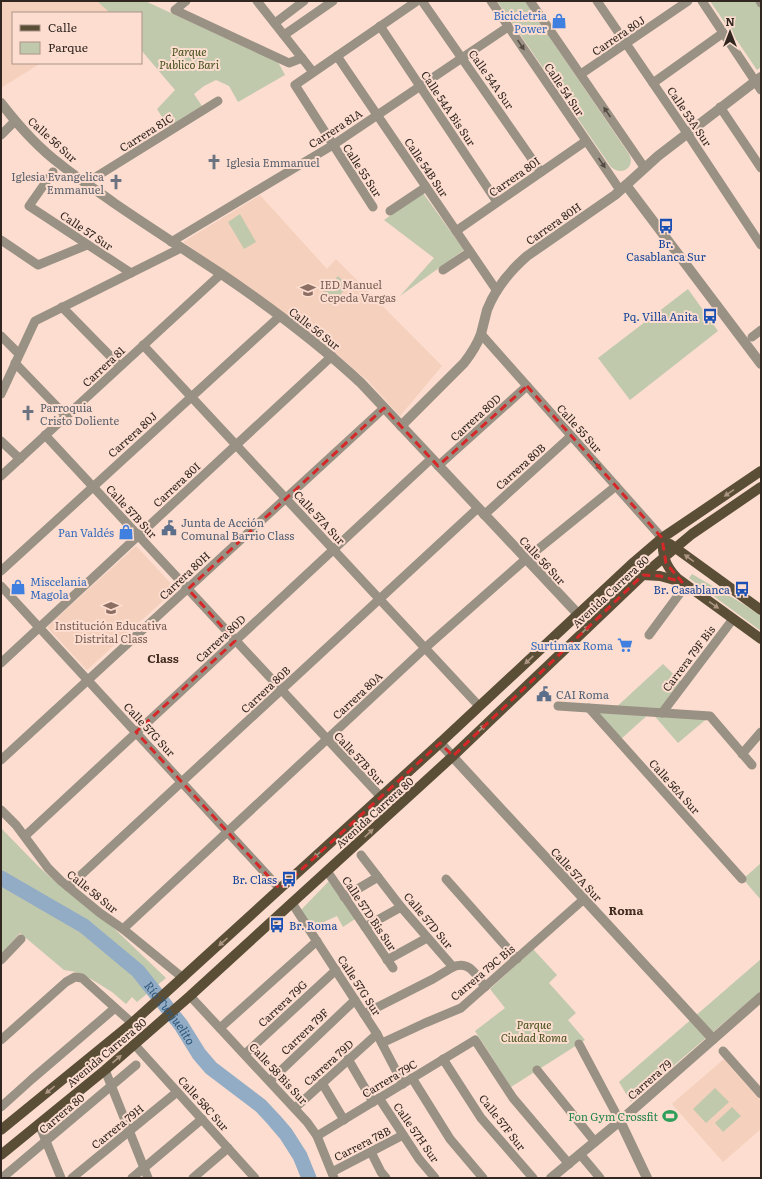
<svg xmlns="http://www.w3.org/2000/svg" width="762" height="1179" font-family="Literata,serif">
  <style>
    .built { fill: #f5d0bd }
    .green { fill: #c1c9ad }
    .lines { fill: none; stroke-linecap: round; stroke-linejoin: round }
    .river { stroke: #92acc5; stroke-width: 15 }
    .minor { stroke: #999184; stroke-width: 9 }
    .tertiary { stroke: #999184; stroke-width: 10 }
    .primary { stroke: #5b4e37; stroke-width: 10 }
    .oneway { fill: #554b43 }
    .oneway2 { fill: #ac9683 }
    .marked { fill: none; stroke: #d62828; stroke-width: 3; stroke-dasharray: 8 5; stroke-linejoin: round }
    .labels { text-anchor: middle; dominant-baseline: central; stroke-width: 4; stroke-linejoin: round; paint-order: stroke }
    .shop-label { font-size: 11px; fill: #366cbe; stroke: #fcddcf; text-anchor: end }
    .street-label { font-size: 11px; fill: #312620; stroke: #fcddcf }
    .park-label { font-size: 11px; font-style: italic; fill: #45501b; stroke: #fcddcf }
    .worship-label { font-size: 11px; fill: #5b616d; stroke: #fcddcf; text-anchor: start }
    .transit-label { font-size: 11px; fill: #164399; stroke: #fcddcf; text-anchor: end }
    .education-label { font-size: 11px; fill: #785e54; stroke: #fcddcf; text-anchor: start }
    .service-label { font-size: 11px; fill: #4e5e75; stroke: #fcddcf; text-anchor: start }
    .leisure-label { font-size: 11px; fill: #27864d; stroke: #fcddcf; text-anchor: end }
    .neighbourhood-label { font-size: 12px; font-weight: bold; fill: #432d21; stroke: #fcddcf }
    .water-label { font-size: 12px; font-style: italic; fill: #2d567a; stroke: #fcddcf }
  </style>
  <rect width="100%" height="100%" fill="#fcddcf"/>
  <g class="built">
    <path d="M 1,1 L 97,1 L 110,13 L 13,13 L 13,63 L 41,63 L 1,88 Z"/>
    <path d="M 260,195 L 327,269 L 336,259 L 442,366 L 400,416 L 368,381 L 309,331 L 183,242 Z"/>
    <path d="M 136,546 L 176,589 L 87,670 L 47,627 Z"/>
    <path d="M 724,1059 L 761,1101 L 761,1129 L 723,1162 L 672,1104 Z"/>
  </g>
  <g class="green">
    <path d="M 97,1 L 145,1 L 278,62 L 285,75 L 238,102 L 229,86 L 216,80 L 204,86 L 194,94 L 202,106 L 168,127 L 157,109 L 175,90 L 141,50 L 141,13 L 110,13 Z"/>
    <path d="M 497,1 L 525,1 L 629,154 C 636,167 622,177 611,167 Z"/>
    <path d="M 710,1 L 756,1 L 761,8 L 761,67 L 757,70 Z"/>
    <path d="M 423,193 L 464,250 L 400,296 L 434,258 L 384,220 Z"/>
    <path d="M 240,214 L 256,242 L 244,249 L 228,222 Z"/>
    <path d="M 338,276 L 348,286 L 331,305 L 320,295 Z"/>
    <path d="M 688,289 L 718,331 L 630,400 L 598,358 Z"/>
    <path d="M 692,574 L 745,605 L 761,616 L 761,631 L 689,578 Z"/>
    <path d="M 663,664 L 684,684 L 662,712 L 710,716 L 678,743 L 651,712 L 621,739 L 595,711 L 611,712 Z"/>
    <path d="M 1,828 L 39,867 L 66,891 L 99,914 L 166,978 L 137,1002 L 132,997 L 126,1004 L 112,992 L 91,979 L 76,972 L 64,970 L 20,933 L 1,954 Z"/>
    <path d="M 761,863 L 761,900 L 743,879 Z"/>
    <path d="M 329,881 L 355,919 L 343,927 L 337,916 L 311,928 L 301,910 Z"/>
    <path d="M 533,949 L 557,975 L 549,983 L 576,1013 L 568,1020 L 585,1040 L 511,1087 L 475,1031 L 505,1008 L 490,989 Z"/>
    <path d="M 761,959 L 761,991 L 631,1102 L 619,1082 Z"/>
    <path d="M 715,1088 L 729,1102 L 706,1123 L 693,1109 Z"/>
    <path d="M 732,1107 L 741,1116 L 723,1132 L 715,1123 Z"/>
  </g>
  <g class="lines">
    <path class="river" id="s1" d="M 1,878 L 84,926 L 138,971 L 181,1025 L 199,1054 L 211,1068 L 261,1106 L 274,1120 L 286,1134 L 300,1156 L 309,1178"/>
    <g class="minor">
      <path d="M 186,1 L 175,10 L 289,63 L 302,58"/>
      <path d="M 257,1 L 313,72"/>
      <path d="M 422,1 L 541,172"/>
      <path d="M 491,1 L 620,190"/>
      <path d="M 530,1 L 644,167"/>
      <path d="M 597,1 L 687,133 L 761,245"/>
      <path d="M 702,1 L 761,90"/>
      <path d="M 760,1 L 761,3"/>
      <path d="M 275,23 L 304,1"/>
      <path d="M 380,26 L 497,202"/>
      <path d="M 284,35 L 333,1"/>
      <path d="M 337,56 L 497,291"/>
      <path d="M 581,74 L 688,1"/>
      <path d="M 653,83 L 723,33"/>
      <path d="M 720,107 L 761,168"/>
      <path d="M 1,135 L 15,121"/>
      <path d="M 53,172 L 29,206 L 131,273"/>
      <path d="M 86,183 L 218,101"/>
      <path d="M 373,207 L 295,85 L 417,1"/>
      <path d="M 390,211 L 426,187"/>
      <path d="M 456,231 L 586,141"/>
      <path d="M 1,240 L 38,265 L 87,245"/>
      <path d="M 171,242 L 333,145 L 508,27"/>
      <path d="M 443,270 L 470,252"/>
      <path d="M 62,307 L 120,366"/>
      <path d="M 481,334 L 662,538"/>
      <path d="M 1,336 L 19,354"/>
      <path d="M 752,337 L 761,330"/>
      <path d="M 143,345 L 479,706"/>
      <path d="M 15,363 L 66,416"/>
      <path d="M 1,394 L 35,321 L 181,248"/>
      <path d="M 45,435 L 381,797"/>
      <path d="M 1,441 L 20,459"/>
      <path d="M 438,466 L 527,386"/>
      <path d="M 1,476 L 221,274"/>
      <path d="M 484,515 L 571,436"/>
      <path d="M 1,571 L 280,316"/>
      <path d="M 1,586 L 280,889"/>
      <path d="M 649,635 L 686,585"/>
      <path d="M 1,663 L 332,356"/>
      <path d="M 558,706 L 710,716 L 752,765"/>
      <path d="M 589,708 L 742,879"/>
      <path d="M 662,713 L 733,619"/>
      <path d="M 742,754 L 761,732"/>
      <path d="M 1,760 L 384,408"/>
      <path d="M 1,810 L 16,825 L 48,868 L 61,881 L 100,913 L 123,929 L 183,978"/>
      <path d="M 25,836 L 431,459"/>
      <path d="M 361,855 L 401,907 L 453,967 C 470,960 476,975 485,987"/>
      <path d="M 327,871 L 393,968"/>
      <path d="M 446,879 L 517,959"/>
      <path d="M 68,887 L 478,508"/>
      <path d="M 344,897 L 378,877"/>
      <path d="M 292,903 L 377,1034 L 403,1084"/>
      <path d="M 365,927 L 401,907"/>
      <path d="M 123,929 L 425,648 L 526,559 L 616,486"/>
      <path d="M 1,960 L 21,939"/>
      <path d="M 387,960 L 427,938"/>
      <path d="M 190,996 L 307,1122 L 317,1136 L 334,1178"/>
      <path d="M 364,1014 L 433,979 L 453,967"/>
      <path d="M 220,1028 L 317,941"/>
      <path d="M 1,1040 L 66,982 L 75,977 L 82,978 L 132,1023"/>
      <path d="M 382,1043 L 425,1023 L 461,1008 L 584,899"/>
      <path d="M 134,1044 L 255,1178"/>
      <path d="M 579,1044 L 620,1121"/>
      <path d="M 723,1051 L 761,1094"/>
      <path d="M 245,1054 L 336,970"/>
      <path d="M 348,1059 L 373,1102"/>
      <path d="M 443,1059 L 481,1118 L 533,1178"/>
      <path d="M 105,1070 L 148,1178"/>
      <path d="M 537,1070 L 595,1142"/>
      <path d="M 412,1078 L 450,1139 L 483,1178"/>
      <path d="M 270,1081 L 355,1000"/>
      <path d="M 322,1083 L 344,1120"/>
      <path d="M 379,1098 L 419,1159 L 435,1178"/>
      <path d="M 1,1107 L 32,1079 L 115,1008"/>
      <path d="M 295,1108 L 377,1034"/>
      <path d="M 39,1124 L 61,1178"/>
      <path d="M 317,1136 L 475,1040 L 513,1098 L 569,1164"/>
      <path d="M 371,1152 L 381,1172 L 386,1178"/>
      <path d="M 580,1154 L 600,1178"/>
      <path d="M 332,1172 L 403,1135"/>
      <path d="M 2,1178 L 136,1065"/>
      <path d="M 72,1178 L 177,1092"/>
      <path d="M 132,1178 L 202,1119"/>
      <path d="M 193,1178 L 228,1148"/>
    </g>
    <g class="tertiary">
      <path d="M 1,103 C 18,125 37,147 60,164 C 77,178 96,190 114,203 C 149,227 185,250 220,273 C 270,307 317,342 361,383 L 578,614"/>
      <path d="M 626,185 L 761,364"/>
      <path d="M 401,426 L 464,363 C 471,354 477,345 481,334 C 483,326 485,318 487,310 C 495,289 511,270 527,256 L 615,195 L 658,156 L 761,77"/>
      <path d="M 440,743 L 713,1039"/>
      <path d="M 620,1121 L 647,1178"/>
      <path d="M 551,1178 L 620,1121 L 761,997"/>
    </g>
    <g class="primary">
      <path d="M 662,538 C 663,556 664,564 677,578 L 761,639"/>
      <path d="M 670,544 L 761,610"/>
      <path d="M 643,575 L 660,576 L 678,581"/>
      <path d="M 1,1130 L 132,1023 L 172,987 L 440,743 L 634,562 L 662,538 L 761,471"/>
      <path d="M 1,1155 L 105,1070 L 190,996 L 453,756 L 643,575 L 692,534 L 761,487"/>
    </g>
  </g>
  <defs><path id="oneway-solid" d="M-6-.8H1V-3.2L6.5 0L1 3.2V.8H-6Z"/></defs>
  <g class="oneway">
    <use href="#oneway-solid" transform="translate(521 45) rotate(56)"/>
    <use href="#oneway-solid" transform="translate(607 112) rotate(-124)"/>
    <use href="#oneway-solid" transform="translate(602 163) rotate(56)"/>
    <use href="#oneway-solid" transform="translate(597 465) rotate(48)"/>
  </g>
  <g class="oneway2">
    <use href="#oneway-solid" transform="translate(729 493) rotate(146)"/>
    <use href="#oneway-solid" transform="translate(689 558) rotate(-144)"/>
    <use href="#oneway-solid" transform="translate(714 605) rotate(35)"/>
    <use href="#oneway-solid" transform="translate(585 630) rotate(-44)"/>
    <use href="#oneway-solid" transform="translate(529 660) rotate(137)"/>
    <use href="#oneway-solid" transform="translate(481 729) rotate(-44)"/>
    <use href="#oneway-solid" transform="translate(369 833) rotate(-43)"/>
    <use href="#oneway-solid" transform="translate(318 854) rotate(138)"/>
    <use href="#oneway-solid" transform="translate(223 942) rotate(138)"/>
    <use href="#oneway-solid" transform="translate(117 1059) rotate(-41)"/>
    <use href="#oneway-solid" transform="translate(50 1090) rotate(141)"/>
  </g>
  <path class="marked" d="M 527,386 L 662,538 L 666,563 L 682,582 L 660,576 L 643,575 L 453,756 L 440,743 L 280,889 L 136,732 L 235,641 L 188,589 L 384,408 L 438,466 Z"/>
  <defs>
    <g id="shop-bare" transform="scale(1.2)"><path d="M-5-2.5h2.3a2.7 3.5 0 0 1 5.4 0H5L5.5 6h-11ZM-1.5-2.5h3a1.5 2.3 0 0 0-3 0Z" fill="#3f7fe0" stroke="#fcddcf" stroke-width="2.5" paint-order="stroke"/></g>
    <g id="church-bare" transform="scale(1.2)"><path d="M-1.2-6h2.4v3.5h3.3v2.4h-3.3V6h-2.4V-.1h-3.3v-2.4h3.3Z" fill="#6b7280" stroke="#fcddcf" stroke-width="2.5" paint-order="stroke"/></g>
    <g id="bus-bare" transform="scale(1.2)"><path d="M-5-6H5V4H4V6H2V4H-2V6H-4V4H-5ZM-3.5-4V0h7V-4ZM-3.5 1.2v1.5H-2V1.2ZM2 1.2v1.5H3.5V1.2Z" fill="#1a4fb4" stroke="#fcddcf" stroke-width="2.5" paint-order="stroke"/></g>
    <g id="school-bare" transform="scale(1.2)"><path d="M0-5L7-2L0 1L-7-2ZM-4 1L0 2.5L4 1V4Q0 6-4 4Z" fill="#8d6e63" stroke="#fcddcf" stroke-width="2.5" paint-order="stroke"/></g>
    <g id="civic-bare" transform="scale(1.2)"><path d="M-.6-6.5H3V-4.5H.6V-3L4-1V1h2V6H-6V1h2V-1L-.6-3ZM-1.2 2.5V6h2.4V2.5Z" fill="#5c6f8a" stroke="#fcddcf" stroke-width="2.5" paint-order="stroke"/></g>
    <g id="supermarket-bare" transform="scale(1.2)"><path d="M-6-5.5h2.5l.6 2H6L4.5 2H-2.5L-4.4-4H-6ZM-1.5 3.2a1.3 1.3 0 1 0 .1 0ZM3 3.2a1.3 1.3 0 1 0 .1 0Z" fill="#3f7fe0" stroke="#fcddcf" stroke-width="2.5" paint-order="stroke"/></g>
    <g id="stadium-bare" transform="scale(1.2)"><path d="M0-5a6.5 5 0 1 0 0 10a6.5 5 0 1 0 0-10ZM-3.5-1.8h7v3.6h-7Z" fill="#2e9e5b" stroke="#fcddcf" stroke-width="2.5" paint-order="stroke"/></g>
  </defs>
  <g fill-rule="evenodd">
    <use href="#shop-bare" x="559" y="21"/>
    <use href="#church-bare" x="214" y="162"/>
    <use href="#church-bare" x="116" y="182"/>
    <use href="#bus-bare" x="666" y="226"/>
    <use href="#school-bare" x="308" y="290"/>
    <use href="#bus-bare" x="710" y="316"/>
    <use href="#church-bare" x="28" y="413"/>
    <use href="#civic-bare" x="169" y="528"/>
    <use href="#shop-bare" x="126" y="532"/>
    <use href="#shop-bare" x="18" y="587"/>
    <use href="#bus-bare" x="742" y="589"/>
    <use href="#school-bare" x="111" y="608"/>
    <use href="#supermarket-bare" x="625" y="645"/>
    <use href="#civic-bare" x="544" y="694"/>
    <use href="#bus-bare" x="289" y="879"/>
    <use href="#bus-bare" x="277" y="925"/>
    <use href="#stadium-bare" x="670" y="1116"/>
  </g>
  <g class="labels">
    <g class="shop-label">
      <text x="547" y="15">Bicicletria<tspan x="547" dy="13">Power</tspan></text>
      <text x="114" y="532">Pan Valdés</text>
      <text x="30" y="581" text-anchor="start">Miscelania<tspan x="30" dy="13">Magola</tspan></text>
      <text x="613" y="645">Surtimax Roma</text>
    </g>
    <g class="street-label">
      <text transform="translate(618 35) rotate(-34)">Carrera 80J</text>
      <text transform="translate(492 79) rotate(55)">Calle 54A Sur</text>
      <text transform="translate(565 89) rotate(56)">Calle 54 Sur</text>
      <text transform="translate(449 108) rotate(56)">Calle 54A Bis Sur</text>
      <text transform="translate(690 116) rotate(56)">Calle 53A Sur</text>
      <text transform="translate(335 128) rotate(-33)">Carrera 81A</text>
      <text transform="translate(146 132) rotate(-32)">Carrera 81C</text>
      <text transform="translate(53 139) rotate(42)">Calle 56 Sur</text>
      <text transform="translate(427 167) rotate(56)">Calle 54B Sur</text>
      <text transform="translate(363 170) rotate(57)">Calle 55 Sur</text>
      <text transform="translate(514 176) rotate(-35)">Carrera 80I</text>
      <text transform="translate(553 223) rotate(-35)">Carrera 80H</text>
      <text transform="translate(87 230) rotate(34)">Calle 57 Sur</text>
      <text transform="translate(315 328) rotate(38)">Calle 56 Sur</text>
      <text transform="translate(103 366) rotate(-43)">Carrera 81</text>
      <text transform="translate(475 417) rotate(-42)">Carrera 80D</text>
      <text transform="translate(580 428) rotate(48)">Calle 55 Sur</text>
      <text transform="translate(132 434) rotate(-42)">Carrera 80J</text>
      <text transform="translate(520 466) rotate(-42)">Carrera 80B</text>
      <text transform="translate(176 484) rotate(-43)">Carrera 80I</text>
      <text transform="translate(132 511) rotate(47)">Calle 57B Sur</text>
      <text transform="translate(320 517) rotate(47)">Calle 57A Sur</text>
      <text transform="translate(543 560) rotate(47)">Calle 56 Sur</text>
      <text transform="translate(184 575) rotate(-43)">Carrera 80H</text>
      <text transform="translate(610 591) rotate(-43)">Avenida Carrera 80</text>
      <text transform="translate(220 638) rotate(-43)">Carrera 80D</text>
      <text transform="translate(688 658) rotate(-53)">Carrera 79F Bis</text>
      <text transform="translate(265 689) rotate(-43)">Carrera 80B</text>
      <text transform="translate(357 695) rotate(-43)">Carrera 80A</text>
      <text transform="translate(150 729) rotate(47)">Calle 57G Sur</text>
      <text transform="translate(360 758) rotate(47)">Calle 57B Sur</text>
      <text transform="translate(675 786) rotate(48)">Calle 56A Sur</text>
      <text transform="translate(374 812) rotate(-42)">Avenida Carrera 80</text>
      <text transform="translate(577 874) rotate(47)">Calle 57A Sur</text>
      <text transform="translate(93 891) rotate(39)">Calle 58 Sur</text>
      <text transform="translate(370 913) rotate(56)">Calle 57D Bis Sur</text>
      <text transform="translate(429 920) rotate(50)">Calle 57D Sur</text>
      <text transform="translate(482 972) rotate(-40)">Carrera 79C Bis</text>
      <text transform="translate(360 985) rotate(57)">Calle 57G Sur</text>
      <text transform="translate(282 1003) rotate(-43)">Carrera 79G</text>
      <text transform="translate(304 1031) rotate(-44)">Carrera 79F</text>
      <text transform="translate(106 1052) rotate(-40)">Avenida Carrera 80</text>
      <text transform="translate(328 1062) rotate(-42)">Carrera 79D</text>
      <text transform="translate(279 1073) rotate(47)">Calle 58 Bis Sur</text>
      <text transform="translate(389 1078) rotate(-31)">Carrera 79C</text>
      <text transform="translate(649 1079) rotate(-41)">Carrera 79</text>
      <text transform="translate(204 1103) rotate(48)">Calle 58C Sur</text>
      <text transform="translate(61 1113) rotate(-40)">Carrera 80</text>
      <text transform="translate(503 1122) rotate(52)">Calle 57F Sur</text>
      <text transform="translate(117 1126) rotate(-39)">Carrera 79H</text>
      <text transform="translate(417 1132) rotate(55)">Calle 57H Sur</text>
      <text transform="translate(362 1143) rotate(-27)">Carrera 78B</text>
    </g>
    <g class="park-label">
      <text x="189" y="51">Parque<tspan x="189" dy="13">Publico Bari</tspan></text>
      <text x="534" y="1024">Parque<tspan x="534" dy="13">Ciudad Roma</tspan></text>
    </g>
    <g class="worship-label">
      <text x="226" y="162">Iglesia Emmanuel</text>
      <text x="104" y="176" text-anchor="end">Iglesia Evangelica<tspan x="104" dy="13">Emmanuel</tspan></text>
      <text x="40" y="407">Parroquia<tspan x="40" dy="13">Cristo Doliente</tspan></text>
    </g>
    <g class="transit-label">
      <text x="666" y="243" text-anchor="middle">Br.<tspan x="666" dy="13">Casablanca Sur</tspan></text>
      <text x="698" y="316">Pq. Villa Anita</text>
      <text x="730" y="589">Br. Casablanca</text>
      <text x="277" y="879">Br. Class</text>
      <text x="289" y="925" text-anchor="start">Br. Roma</text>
    </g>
    <g class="education-label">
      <text x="320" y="284">IED Manuel<tspan x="320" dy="13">Cepeda Vargas</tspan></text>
      <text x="111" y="625" text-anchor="middle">Institución Educativa<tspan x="111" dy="13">Distrital Class</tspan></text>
    </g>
    <g class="service-label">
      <text x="181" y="522">Junta de Acción<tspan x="181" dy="13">Comunal Barrio Class</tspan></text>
      <text x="556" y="694">CAI Roma</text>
    </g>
    <g class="leisure-label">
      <text x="658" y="1116">Fon Gym Crossfit</text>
    </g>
    <g class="neighbourhood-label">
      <text x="163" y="658">Class</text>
      <text x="626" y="910">Roma</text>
    </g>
    <g class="water-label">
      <text stroke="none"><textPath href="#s1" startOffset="219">Río Tunjuelito</textPath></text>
    </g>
  </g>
  <rect width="762" height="1179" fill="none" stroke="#312620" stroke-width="4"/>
  <rect x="12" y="12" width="130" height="52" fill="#fcddcf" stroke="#ab9489"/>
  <rect x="20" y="25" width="20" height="6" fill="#5b4e37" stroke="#ab9489"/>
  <text x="48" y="32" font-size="12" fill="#312620">Calle</text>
  <rect x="20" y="42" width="20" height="12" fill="#c1c9ad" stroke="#ab9489"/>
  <text x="48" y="52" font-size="12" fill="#312620">Parque</text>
  <g transform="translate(730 32)" stroke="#fcddcf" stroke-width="3" paint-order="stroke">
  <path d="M0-3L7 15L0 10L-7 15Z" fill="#312620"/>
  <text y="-6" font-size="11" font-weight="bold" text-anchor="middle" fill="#312620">N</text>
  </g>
</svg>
